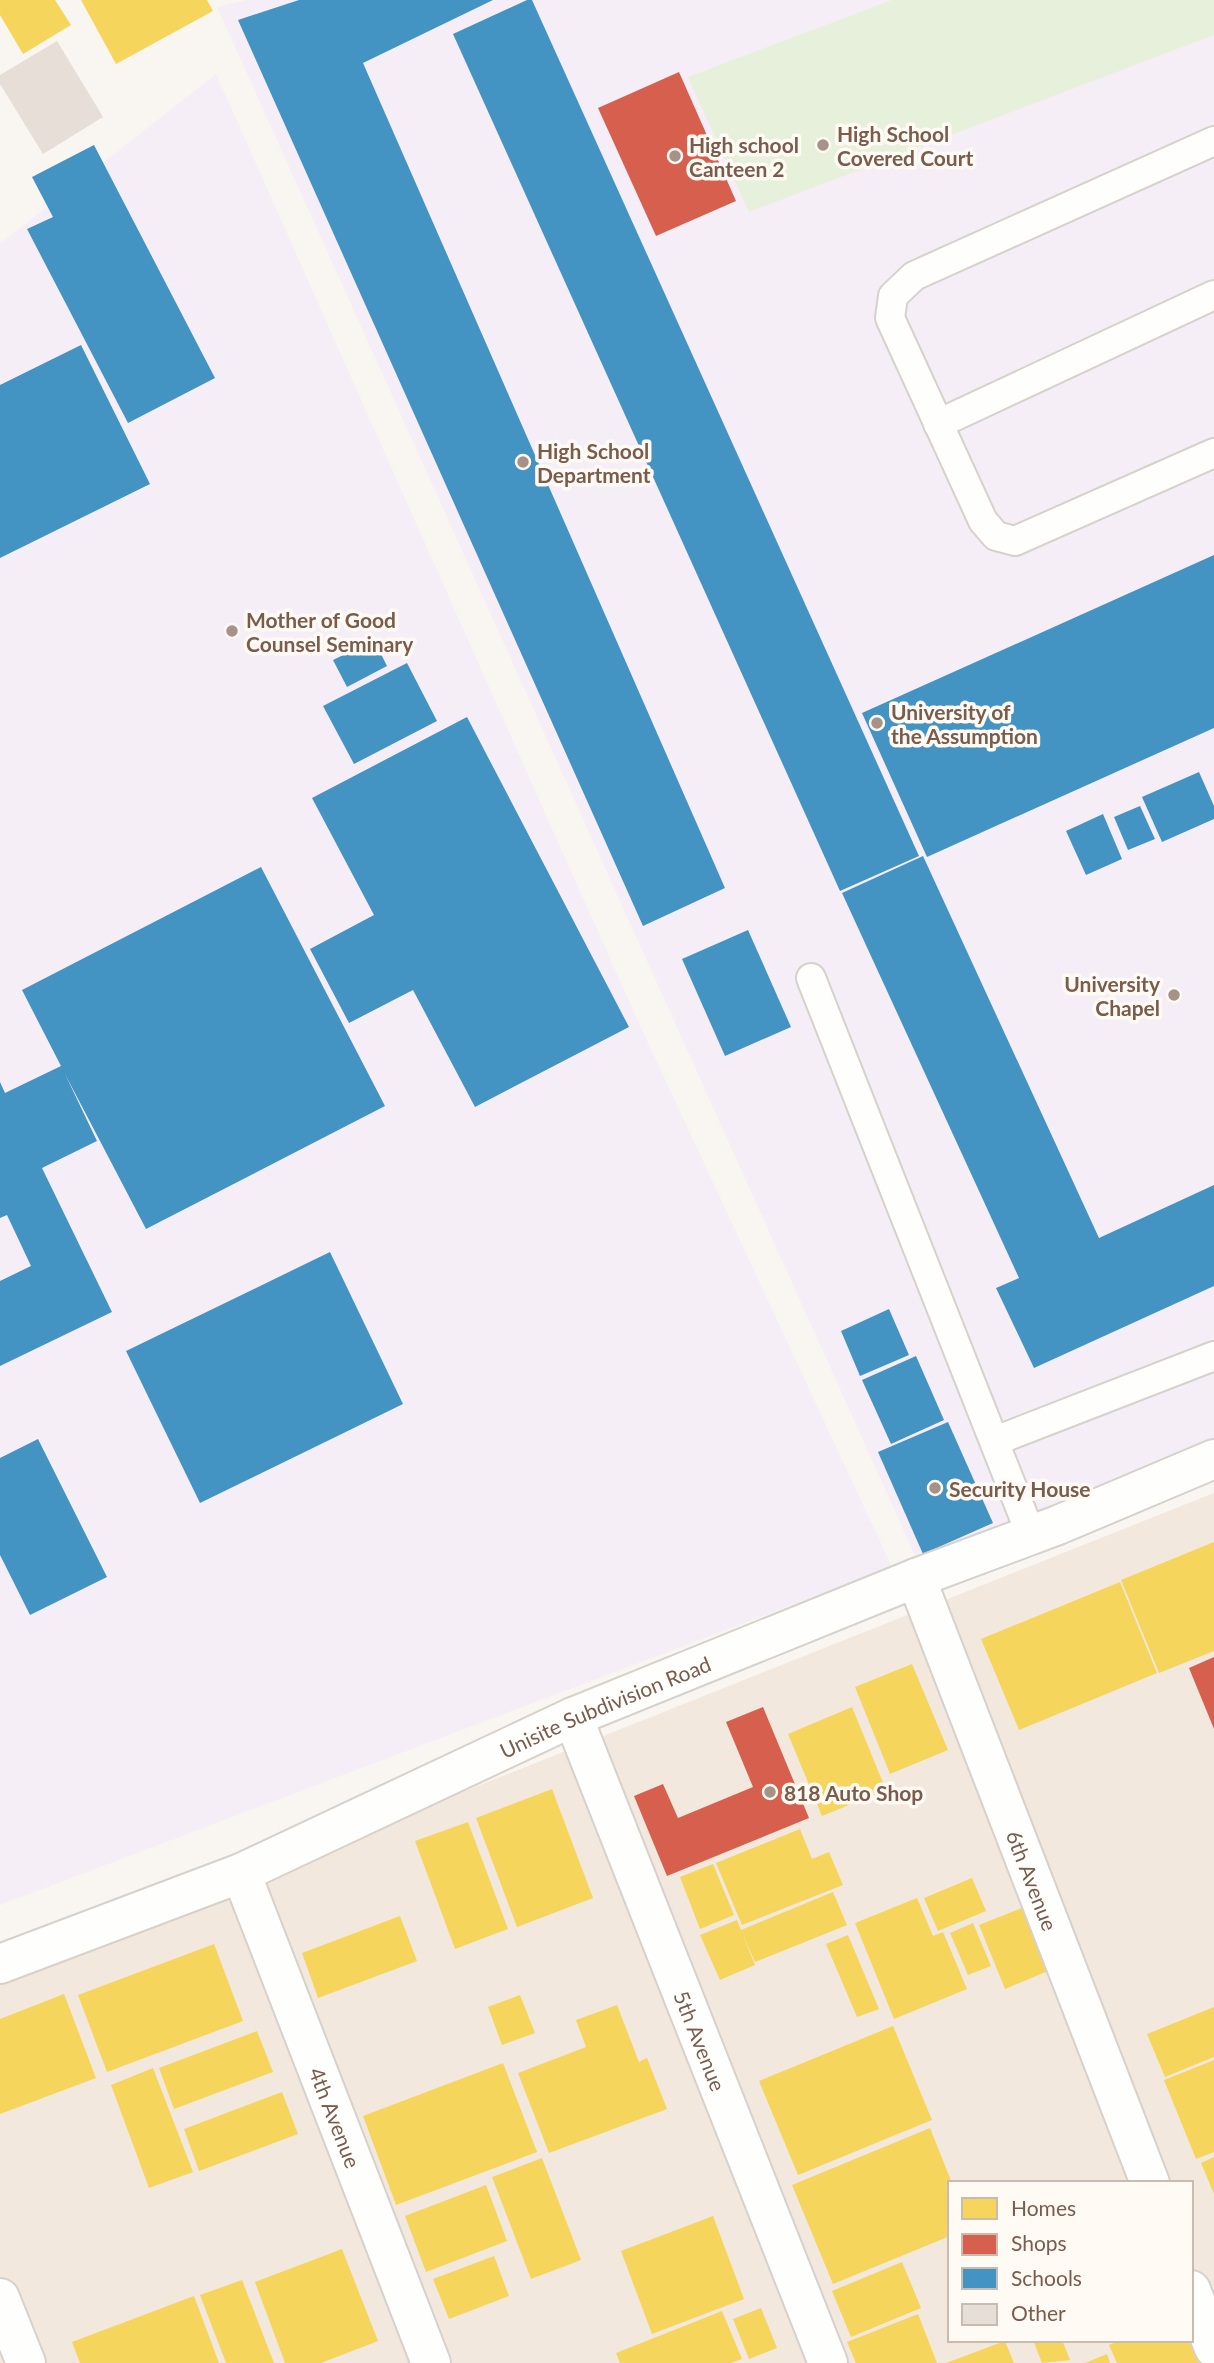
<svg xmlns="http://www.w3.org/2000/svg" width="1214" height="2363" font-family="Lato,sans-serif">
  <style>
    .residential { fill: #f2e8de; fill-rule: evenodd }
    .education { fill: #f6eef6 }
    .green { fill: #e7f0db }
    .homes { fill: #f6d55c }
    .shops { fill: #d6604d }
    .schools { fill: #4393c3 }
    .building { fill: #e6ded7 }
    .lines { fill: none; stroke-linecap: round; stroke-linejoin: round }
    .service-casing { stroke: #d7d1cb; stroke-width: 32 }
    .minor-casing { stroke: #d7d1cb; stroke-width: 42 }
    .tertiary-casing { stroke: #d7d1cb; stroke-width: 42 }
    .service { stroke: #fefefd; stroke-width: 28 }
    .minor { stroke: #fefefd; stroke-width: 38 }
    .tertiary { stroke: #fefefd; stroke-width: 38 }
    .poi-dot { fill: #a69286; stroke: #fffaf3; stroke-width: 2.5 }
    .labels { text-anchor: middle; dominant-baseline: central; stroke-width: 7; stroke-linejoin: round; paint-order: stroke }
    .poi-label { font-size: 21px; font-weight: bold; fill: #7a5c4d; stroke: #fffaf3; text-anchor: start }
    .street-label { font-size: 21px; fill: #7a5c4d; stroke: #fffaf3 }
  </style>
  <rect width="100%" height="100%" fill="#f9f5f0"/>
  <path class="residential" d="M 1214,1493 L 1214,2363 L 0,2363 L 0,1976 ZM 950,2183 L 1191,2183 L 1191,2340 L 950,2340 Z"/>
  <g class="education">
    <path d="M 247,0 L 1214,0 L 1214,1439 L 917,1560 L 217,7 Z"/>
    <path d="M 216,74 L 637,1019 L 892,1567 L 0,1905 L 0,244 Z"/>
  </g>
  <path class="green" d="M 892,0 L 1214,0 L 1214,35 L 749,212 L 688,77 Z"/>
  <g class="homes">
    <path d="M 0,0 L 55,0 L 71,25 L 23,54 L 0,15 Z"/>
    <path d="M 81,0 L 207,0 L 213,11 L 116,64 Z"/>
    <path d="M 1214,1542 L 1214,1651 L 1159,1673 L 1121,1580 Z"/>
    <path d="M 1120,1582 L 1157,1673 L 1019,1730 L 981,1639 Z"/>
    <path d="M 912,1664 L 948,1750 L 890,1774 L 855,1687 Z"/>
    <path d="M 852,1707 L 886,1790 L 822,1816 L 788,1734 Z"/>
    <path d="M 552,1789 L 593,1898 L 517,1927 L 476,1818 Z"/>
    <path d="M 468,1822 L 508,1929 L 455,1949 L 415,1841 Z"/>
    <path d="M 800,1829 L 812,1859 L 829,1852 L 843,1885 L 742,1925 L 716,1863 Z"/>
    <path d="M 713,1864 L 734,1915 L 700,1929 L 680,1877 Z"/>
    <path d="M 972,1878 L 986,1911 L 938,1931 L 924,1898 Z"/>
    <path d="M 833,1892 L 847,1925 L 755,1962 L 743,1935 L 755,1965 L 720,1980 L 700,1935 L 737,1920 L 741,1930 Z"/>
    <path d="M 917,1898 L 933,1936 L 943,1932 L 967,1989 L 894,2019 L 855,1923 Z"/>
    <path d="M 1022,1908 L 1048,1971 L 1005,1989 L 979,1925 Z"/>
    <path d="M 400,1916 L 417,1961 L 318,1998 L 302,1953 Z"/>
    <path d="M 973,1923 L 991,1966 L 968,1975 L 950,1933 Z"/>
    <path d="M 848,1935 L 879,2009 L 857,2017 L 826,1944 Z"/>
    <path d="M 214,1944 L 243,2021 L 107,2072 L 78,1995 Z"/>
    <path d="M 64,1994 L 96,2078 L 0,2114 L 0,2019 Z"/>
    <path d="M 520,1995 L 535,2033 L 502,2045 L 488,2007 Z"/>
    <path d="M 617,2005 L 639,2062 L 647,2058 L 667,2109 L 549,2153 L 518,2073 L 586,2047 L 576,2020 Z"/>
    <path d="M 1214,2007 L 1214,2057 L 1165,2077 L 1147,2034 Z"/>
    <path d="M 893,2026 L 932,2120 L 798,2175 L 759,2081 Z"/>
    <path d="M 257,2031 L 273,2072 L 174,2109 L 159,2068 Z"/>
    <path d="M 1214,2060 L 1214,2152 L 1196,2159 L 1164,2080 Z"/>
    <path d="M 503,2063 L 537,2152 L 396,2205 L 363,2116 Z"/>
    <path d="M 153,2068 L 193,2172 L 149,2188 L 111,2085 Z"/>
    <path d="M 282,2092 L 298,2134 L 199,2171 L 184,2129 Z"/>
    <path d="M 930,2128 L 952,2183 L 950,2183 L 950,2236 L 833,2284 L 792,2185 Z"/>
    <path d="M 1214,2157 L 1214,2194 L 1201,2163 Z"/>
    <path d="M 542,2158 L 581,2260 L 531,2279 L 492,2177 Z"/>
    <path d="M 486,2185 L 507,2241 L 426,2272 L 405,2216 Z"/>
    <path d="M 713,2216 L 744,2299 L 652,2334 L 621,2251 Z"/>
    <path d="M 342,2249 L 378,2341 L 321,2363 L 285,2363 L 255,2282 Z"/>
    <path d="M 494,2256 L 509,2296 L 449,2319 L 433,2279 Z"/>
    <path d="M 902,2262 L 921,2308 L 851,2337 L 832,2291 Z"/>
    <path d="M 242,2280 L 274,2363 L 226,2363 L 200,2295 Z"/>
    <path d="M 194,2296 L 219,2363 L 80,2363 L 72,2342 Z"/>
    <path d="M 761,2308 L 777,2348 L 749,2359 L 733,2319 Z"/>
    <path d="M 722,2311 L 742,2359 L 731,2363 L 620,2363 L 616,2353 Z"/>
    <path d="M 918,2314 L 937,2363 L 856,2363 L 847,2342 Z"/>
    <path d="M 1033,2340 L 1062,2340 L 1070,2360 L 1042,2363 Z"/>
    <path d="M 1121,2340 L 1191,2340 L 1203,2363 L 1117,2363 L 1109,2345 Z"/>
    <path d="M 1005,2341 L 1014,2363 L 946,2363 Z"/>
    <path d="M 1107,2354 L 1110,2363 L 1085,2363 Z"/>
  </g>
  <g class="shops">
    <path d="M 679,72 L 736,201 L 656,236 L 598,108 Z"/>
    <path d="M 1214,1657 L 1214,1729 L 1189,1668 Z"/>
    <path d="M 763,1707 L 809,1818 L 667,1876 L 634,1796 L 663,1784 L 678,1818 L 753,1787 L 726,1722 Z"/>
  </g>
  <g class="schools">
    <path d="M 299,0 L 493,0 L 363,63 L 725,888 L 643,926 L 238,20 Z"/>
    <path d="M 527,0 L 532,0 L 919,856 L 840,891 L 453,34 Z"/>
    <path d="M 94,145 L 215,378 L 128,423 L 27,229 L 53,217 L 32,177 Z"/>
    <path d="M 81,345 L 150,484 L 0,558 L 0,385 Z"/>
    <path d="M 1214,555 L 1214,728 L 927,857 L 862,713 Z"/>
    <path d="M 374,640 L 387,666 L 347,687 L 333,660 Z"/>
    <path d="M 407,663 L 437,721 L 354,764 L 323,706 Z"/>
    <path d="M 467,717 L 629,1027 L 475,1107 L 413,990 L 349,1023 L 310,949 L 374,915 L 312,798 Z"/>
    <path d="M 1199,772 L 1214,806 L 1214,819 L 1162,842 L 1142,797 Z"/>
    <path d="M 1140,806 L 1155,839 L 1128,850 L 1114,817 Z"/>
    <path d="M 1103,814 L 1122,859 L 1086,875 L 1066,831 Z"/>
    <path d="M 923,856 L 1099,1238 L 1214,1185 L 1214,1286 L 1034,1368 L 996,1288 L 1019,1278 L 842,893 Z"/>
    <path d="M 261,867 L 385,1106 L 146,1229 L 65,1074 L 97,1141 L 42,1168 L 112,1312 L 0,1366 L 0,1281 L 31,1266 L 7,1215 L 0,1218 L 0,1082 L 5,1093 L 61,1066 L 22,990 Z"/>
    <path d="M 748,930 L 791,1027 L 725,1056 L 682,959 Z"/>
    <path d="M 330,1252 L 403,1404 L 200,1503 L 126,1351 Z"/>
    <path d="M 889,1309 L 909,1355 L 860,1376 L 841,1331 Z"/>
    <path d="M 916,1356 L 944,1420 L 891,1444 L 862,1380 Z"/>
    <path d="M 948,1422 L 993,1523 L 923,1554 L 878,1452 Z"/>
    <path d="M 38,1439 L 107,1577 L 30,1615 L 0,1555 L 0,1458 Z"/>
  </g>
  <path class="building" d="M 57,41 L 103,117 L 43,154 L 0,84 L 0,75 Z"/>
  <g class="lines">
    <g class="service-casing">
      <g id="service">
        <path d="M 1214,141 L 914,276 L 893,296 L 890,318 L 983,521 L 996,536 L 1015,541 L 1214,453"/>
        <path d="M 938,424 L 1214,295"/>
        <path d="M 811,978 L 1031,1535"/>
        <path d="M 995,1441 L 1214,1356"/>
      </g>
    </g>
    <g class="minor-casing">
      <g id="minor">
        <path id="s1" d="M 916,1578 L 1150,2183"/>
        <path id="s2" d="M 573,1717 L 828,2363"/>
        <path id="s3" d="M 241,1873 L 431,2363"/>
        <path d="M 1191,2290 L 1214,2348"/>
        <path d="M 0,2298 L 26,2363"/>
      </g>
    </g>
    <g class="tertiary-casing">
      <g id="tertiary">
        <path id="s4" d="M 0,1964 L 241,1873 L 573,1717 L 916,1578 L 1058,1525 L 1214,1459"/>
      </g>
    </g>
    <use href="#service" class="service"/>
    <use href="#minor" class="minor"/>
    <use href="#tertiary" class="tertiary"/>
  </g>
  <g class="poi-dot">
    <circle cx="823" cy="145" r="7"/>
    <circle cx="675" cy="156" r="7"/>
    <circle cx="523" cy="462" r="7"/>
    <circle cx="232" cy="631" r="7"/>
    <circle cx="877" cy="723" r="7"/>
    <circle cx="1174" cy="995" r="7"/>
    <circle cx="935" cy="1488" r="7"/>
    <circle cx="770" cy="1792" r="7"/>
  </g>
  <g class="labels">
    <g class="poi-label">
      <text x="837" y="133">High School<tspan x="837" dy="24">Covered Court</tspan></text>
      <text x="689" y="144">High school<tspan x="689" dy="24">Canteen 2</tspan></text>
      <text x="537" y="450">High School<tspan x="537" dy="24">Department</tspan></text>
      <text x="246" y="619">Mother of Good<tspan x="246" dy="24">Counsel Seminary</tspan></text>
      <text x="891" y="711">University of<tspan x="891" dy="24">the Assumption</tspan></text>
      <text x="1160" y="983" text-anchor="end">University<tspan x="1160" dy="24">Chapel</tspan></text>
      <text x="949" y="1488">Security House</text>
      <text x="784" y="1792">818 Auto Shop</text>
    </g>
    <g class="street-label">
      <text stroke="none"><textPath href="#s4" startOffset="658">Unisite Subdivision Road</textPath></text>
      <text stroke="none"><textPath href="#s1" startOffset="324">6th Avenue</textPath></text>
      <text stroke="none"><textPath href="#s2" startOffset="348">5th Avenue</textPath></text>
      <text stroke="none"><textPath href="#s3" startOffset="262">4th Avenue</textPath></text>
    </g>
  </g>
  <rect x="948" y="2181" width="245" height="161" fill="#fffaf3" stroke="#cabbb1" stroke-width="2"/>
  <rect x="962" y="2198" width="35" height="21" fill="#f6d55c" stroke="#cabbb1" stroke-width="2"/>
  <text x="1011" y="2216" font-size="21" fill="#7a5c4d">Homes</text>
  <rect x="962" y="2234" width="35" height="21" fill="#d6604d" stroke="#cabbb1" stroke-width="2"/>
  <text x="1011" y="2251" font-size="21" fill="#7a5c4d">Shops</text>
  <rect x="962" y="2268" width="35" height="21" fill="#4393c3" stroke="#cabbb1" stroke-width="2"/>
  <text x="1011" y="2286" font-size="21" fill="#7a5c4d">Schools</text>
  <rect x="962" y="2304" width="35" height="21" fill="#e6ded7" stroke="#cabbb1" stroke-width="2"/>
  <text x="1011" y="2321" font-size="21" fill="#7a5c4d">Other</text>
</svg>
